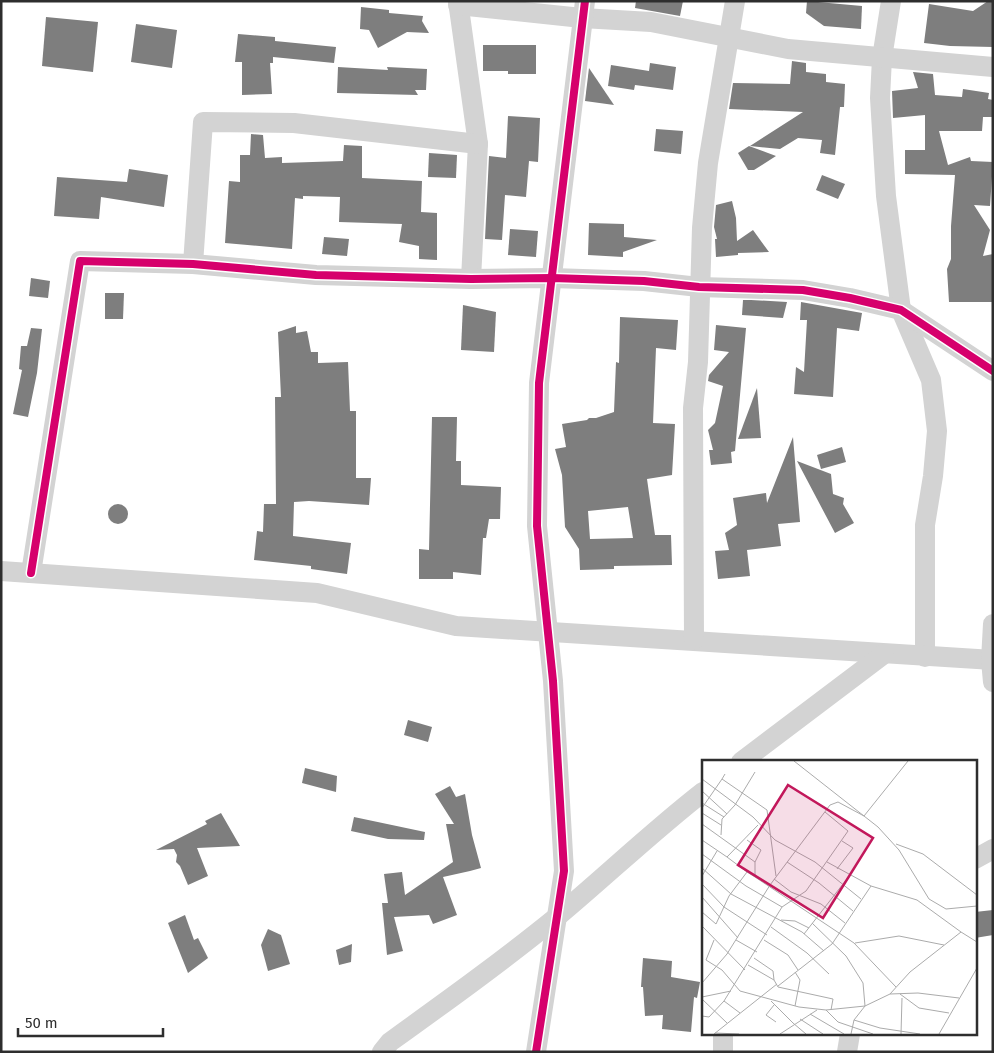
<svg xmlns="http://www.w3.org/2000/svg" width="994" height="1053" font-family="'Fira Sans',sans-serif">
  <style>
    .building { fill: #7e7e7e; fill-rule: evenodd }
    .lines { fill: none; stroke-linecap: round; stroke-linejoin: round }
    .minor { stroke: #d3d3d3; stroke-width: 20 }
    .cycleway-casing { stroke: #fff; stroke-width: 11 }
    .cycleway { stroke: #d6006c; stroke-width: 8 }
    .inset-road { fill: none; stroke: #ababab; stroke-width: 1 }
    .view { fill: #c2185b; fill-opacity: 0.15; stroke: #c2185b; stroke-width: 2.5 }
    .inset-edge { fill: none; stroke: #2e2e2e; stroke-width: 2.5 }
  </style>
  <rect width="100%" height="100%" fill="#fff"/>
  <g class="building">
    <path d="M 636,1 L 683,1 L 680,16 L 635,8 Z"/>
    <path d="M 807,1 L 862,6 L 861,29 L 824,26 L 806,13 Z"/>
    <path d="M 988,1 L 993,1 L 993,47 L 950,46 L 924,43 L 929,4 L 973,11 Z"/>
    <path d="M 361,7 L 389,10 L 389,13 L 423,16 L 422,21 L 429,33 L 407,32 L 378,48 L 369,30 L 360,29 Z"/>
    <path d="M 46,17 L 98,22 L 93,72 L 42,66 Z"/>
    <path d="M 136,24 L 177,30 L 172,68 L 131,62 Z"/>
    <path d="M 238,34 L 275,37 L 275,41 L 336,47 L 334,63 L 273,57 L 273,63 L 270,63 L 272,94 L 242,95 L 242,62 L 235,62 Z"/>
    <path d="M 483,45 L 536,45 L 536,74 L 508,74 L 508,71 L 483,71 Z"/>
    <path d="M 792,61 L 806,63 L 806,72 L 826,74 L 826,82 L 845,84 L 844,107 L 840,107 L 835,155 L 820,153 L 822,140 L 798,138 L 780,149 L 750,146 L 803,112 L 729,109 L 733,83 L 790,84 Z"/>
    <path d="M 650,63 L 676,67 L 673,90 L 635,85 L 634,90 L 608,86 L 611,65 L 649,71 Z"/>
    <path d="M 338,67 L 388,70 L 387,67 L 427,69 L 426,90 L 415,90 L 418,95 L 337,93 Z"/>
    <path d="M 589,68 L 614,105 L 585,101 Z"/>
    <path d="M 913,72 L 933,74 L 935,95 L 962,97 L 963,89 L 989,93 L 988,99 L 993,100 L 993,117 L 983,117 L 982,131 L 939,131 L 948,165 L 970,157 L 971,161 L 993,162 L 990,206 L 974,205 L 990,230 L 983,256 L 993,254 L 993,302 L 949,302 L 947,269 L 951,259 L 951,226 L 955,175 L 905,174 L 905,150 L 925,150 L 925,115 L 893,118 L 892,91 L 918,88 Z"/>
    <path d="M 508,116 L 540,118 L 538,162 L 529,161 L 526,197 L 505,195 L 502,240 L 485,239 L 489,156 L 506,158 Z"/>
    <path d="M 656,129 L 683,131 L 681,154 L 654,151 Z"/>
    <path d="M 251,134 L 263,135 L 265,158 L 282,157 L 282,163 L 343,161 L 344,145 L 362,146 L 362,178 L 422,181 L 421,212 L 437,213 L 437,260 L 419,259 L 419,246 L 399,242 L 402,224 L 339,222 L 340,197 L 303,196 L 303,199 L 295,198 L 292,249 L 225,243 L 229,181 L 240,182 L 240,155 L 250,155 Z"/>
    <path d="M 749,146 L 776,156 L 754,170 L 748,170 L 738,153 Z"/>
    <path d="M 429,153 L 457,155 L 456,178 L 428,177 Z"/>
    <path d="M 129,169 L 168,175 L 164,207 L 101,197 L 99,219 L 54,216 L 57,177 L 127,182 Z"/>
    <path d="M 822,175 L 845,184 L 838,199 L 816,190 Z"/>
    <path d="M 732,201 L 736,218 L 737,241 L 753,230 L 769,252 L 738,253 L 738,255 L 716,257 L 715,239 L 717,239 L 714,227 L 716,205 Z"/>
    <path d="M 589,223 L 624,224 L 624,237 L 657,240 L 623,252 L 623,257 L 588,255 Z"/>
    <path d="M 510,229 L 538,231 L 536,257 L 508,255 Z"/>
    <path d="M 324,237 L 349,239 L 347,256 L 322,254 Z"/>
    <path d="M 31,278 L 50,281 L 48,298 L 29,296 Z"/>
    <path d="M 105,293 L 124,293 L 123,319 L 105,319 Z"/>
    <path d="M 743,300 L 751,300 L 787,302 L 783,318 L 742,315 Z"/>
    <path d="M 801,302 L 862,313 L 859,331 L 837,328 L 833,397 L 794,394 L 796,367 L 804,372 L 807,320 L 800,320 Z"/>
    <path d="M 463,305 L 496,312 L 494,352 L 461,350 Z"/>
    <path d="M 620,317 L 678,320 L 676,350 L 656,348 L 653,423 L 675,424 L 672,475 L 647,479 L 655,535 L 671,535 L 672,565 L 614,566 L 614,569 L 580,570 L 579,549 L 565,527 L 562,475 L 555,449 L 566,447 L 562,424 L 587,420 L 589,418 L 596,418 L 614,412 L 616,362 L 619,363 ZM 628,507 L 633,538 L 590,539 L 588,511 Z"/>
    <path d="M 716,325 L 746,328 L 735,451 L 731,452 L 732,463 L 711,465 L 709,450 L 713,450 L 708,430 L 715,423 L 723,386 L 708,381 L 709,375 L 729,352 L 714,350 Z"/>
    <path d="M 296,326 L 296,333 L 307,331 L 311,352 L 318,352 L 318,363 L 348,362 L 350,411 L 356,411 L 356,478 L 371,478 L 369,505 L 309,501 L 294,502 L 293,536 L 351,543 L 347,574 L 311,569 L 311,566 L 254,560 L 257,531 L 263,532 L 264,504 L 276,504 L 275,397 L 281,397 L 278,332 Z"/>
    <path d="M 31,328 L 42,329 L 37,373 L 28,417 L 13,414 L 22,370 L 19,369 L 21,346 L 27,346 Z"/>
    <path d="M 757,388 L 761,438 L 738,439 Z"/>
    <path d="M 432,417 L 457,417 L 456,461 L 461,461 L 461,485 L 501,487 L 500,519 L 489,519 L 486,538 L 483,538 L 481,575 L 453,572 L 453,579 L 419,579 L 419,549 L 429,550 Z"/>
    <path d="M 793,437 L 800,522 L 778,524 L 781,546 L 747,550 L 750,576 L 718,579 L 715,551 L 729,550 L 725,533 L 737,525 L 733,498 L 766,493 L 767,503 Z"/>
    <path d="M 842,447 L 846,462 L 821,469 L 817,455 Z"/>
    <path d="M 797,461 L 831,474 L 833,494 L 844,498 L 843,504 L 854,523 L 835,533 Z"/>
    <circle cx="118" cy="514" r="10"/>
    <path d="M 408,720 L 432,727 L 428,742 L 404,735 Z"/>
    <path d="M 305,768 L 337,776 L 336,792 L 302,783 Z"/>
    <path d="M 450,786 L 456,797 L 465,794 L 472,835 L 481,868 L 470,871 L 443,877 L 457,915 L 433,924 L 429,915 L 394,917 L 403,951 L 387,955 L 382,903 L 388,903 L 384,874 L 402,872 L 405,895 L 453,862 L 446,824 L 454,824 L 435,794 Z"/>
    <path d="M 221,813 L 240,846 L 197,848 L 208,876 L 188,885 L 180,866 L 176,862 L 177,855 L 174,849 L 156,850 L 207,824 L 205,821 Z"/>
    <path d="M 354,817 L 425,832 L 424,840 L 388,839 L 351,831 Z"/>
    <path d="M 993,910 L 993,935 L 975,938 L 975,912 Z"/>
    <path d="M 185,915 L 194,940 L 198,938 L 208,958 L 188,973 L 168,923 Z"/>
    <path d="M 268,929 L 281,935 L 290,964 L 268,971 L 261,945 Z"/>
    <path d="M 352,944 L 351,962 L 339,965 L 336,950 Z"/>
    <path d="M 643,958 L 672,961 L 671,977 L 700,982 L 697,998 L 694,997 L 691,1032 L 662,1029 L 663,1015 L 645,1016 L 643,987 L 641,987 Z"/>
  </g>
  <g class="lines">
    <g class="minor">
      <path d="M 458,1 L 478,144 L 471,279"/>
      <path d="M 891,1 L 882,58 L 880,98 L 886,196 L 901,310 L 931,380 L 937,431 L 933,476 L 925,525 L 925,657"/>
      <path d="M 458,5 L 582,18 L 651,22 L 788,49 L 993,67"/>
      <path d="M 193,264 L 203,122 L 294,123 L 478,144"/>
      <path d="M 1,571 L 317,593 L 456,626 L 993,660"/>
      <path d="M 31,573 L 80,261 L 193,264 L 316,275 L 471,279 L 552,278 L 644,281 L 699,287 L 803,290 L 850,298 L 901,310 L 993,371"/>
      <path d="M 993,624 L 991,660 L 993,682"/>
      <path d="M 694,640 L 693,408 L 698,362 L 702,228 L 708,163 L 735,1"/>
      <path d="M 741,762 L 884,654"/>
      <path d="M 975,859 L 993,849"/>
      <path d="M 382,1052 L 390,1042 C 447,1001 504,960 558,916 C 607,875 653,831 703,792"/>
      <path d="M 536,1052 L 564,871 L 553,681 L 537,526 L 539,383 L 585,1"/>
      <path d="M 723,1052 L 723,1034"/>
      <path d="M 847,1052 L 850,1034"/>
    </g>
    <g class="cycleway-casing">
      <g id="cycleway">
        <path d="M 31,573 L 80,261 L 193,264 L 316,275 L 471,279 L 552,278 L 644,281 L 699,287 L 803,290 L 850,298 L 901,310 L 993,371"/>
        <path d="M 536,1052 L 564,871 L 553,681 L 537,526 L 539,383 L 585,1"/>
      </g>
    </g>
    <use href="#cycleway" class="cycleway"/>
  </g>
  <g transform="translate(702 760)">
    <rect width="275" height="275" fill="#fff"/>
    <path class="inset-road" d="M 92,1 L 176,67 L 197,90 L 227,139 L 244,149 L 275,146M 23,14 L 20,19 L 65,50 L 74,116M 0,19 L 51,57 L 73,80 L 113,102 L 159,139M 0,31 L 25,54M 0,43 L 22,57M 0,48 L 20,19M 0,53 L 19,65M 0,64 L 53,102M 19,75 L 20,59 L 33,45 L 53,12M 0,80 L 25,97 L 56,65M 194,84 L 221,94 L 275,135M 0,94 L 44,126 L 80,147M 25,97 L 45,112M 85,102 L 117,123 L 151,151M 125,102 L 169,126 L 215,140 L 259,172M 0,108 L 29,134 L 100,172 L 122,191M 135,109 L 151,88 L 140,81M 0,116 L 15,91M 53,117 L 152,183 L 194,227M 72,119 L 89,132 L 119,144 L 143,163M 0,124 L 22,147 L 65,175M 0,137 L 36,178M 0,152 L 14,164 L 27,136 L 45,112 L 53,117 L 53,102 L 59,90 L 45,80M 79,160 L 93,161 L 107,168M 110,163 L 144,196 L 161,223 L 163,246 L 152,260 L 149,274M 0,166 L 43,210M 69,167 L 105,193 L 127,214M 102,174 L 148,115M 12,180 L 4,200 L 20,210 L 38,231 L 97,247 L 124,250 L 163,246 L 188,234 L 208,212 L 259,172 L 275,182M 34,180 L 55,192M 62,180 L 86,195 L 96,210M 153,183 L 197,176 L 242,185M 52,198 L 71,211 L 72,220M 46,205 L 72,220 L 76,227 L 131,239 L 129,250M 93,212 L 98,220 L 93,246M 0,223 L 25,194 L 68,125 L 128,45 L 136,42 L 162,56 L 206,1M 76,226 L 130,184 L 169,126M 188,234 L 216,233 L 257,238M 198,234 L 217,248 L 247,253M 0,237 L 29,231M 0,239 L 25,263M 69,241 L 91,263M 72,245 L 64,255 L 74,262M 124,250 L 136,262 L 171,274M 38,253 L 22,241 L 80,147 L 104,131 L 146,71 L 123,52M 108,254 L 142,274M 0,256 L 7,257 L 22,241M 98,259 L 121,274M 152,260 L 178,268 L 218,274M 91,263 L 104,274M 13,273 L 37,274M 12,274 L 75,224M 78,274 L 115,250M 199,274 L 200,238M 237,274 L 275,208"/>
    <path class="view" d="M 86,25 L 171,78 L 121,158 L 36,105 Z"/>
    <rect width="275" height="275" class="inset-edge"/>
  </g>
  <rect width="994" height="1053" fill="none" stroke="#2e2e2e" stroke-width="5"/>
  <path d="M18 1028v8h145v-8" fill="none" stroke="#2e2e2e" stroke-width="2.5"/>
  <text x="25" y="1028" font-size="15" fill="#2e2e2e" stroke="#ffffff" stroke-width="4" paint-order="stroke">50 m</text>
</svg>
